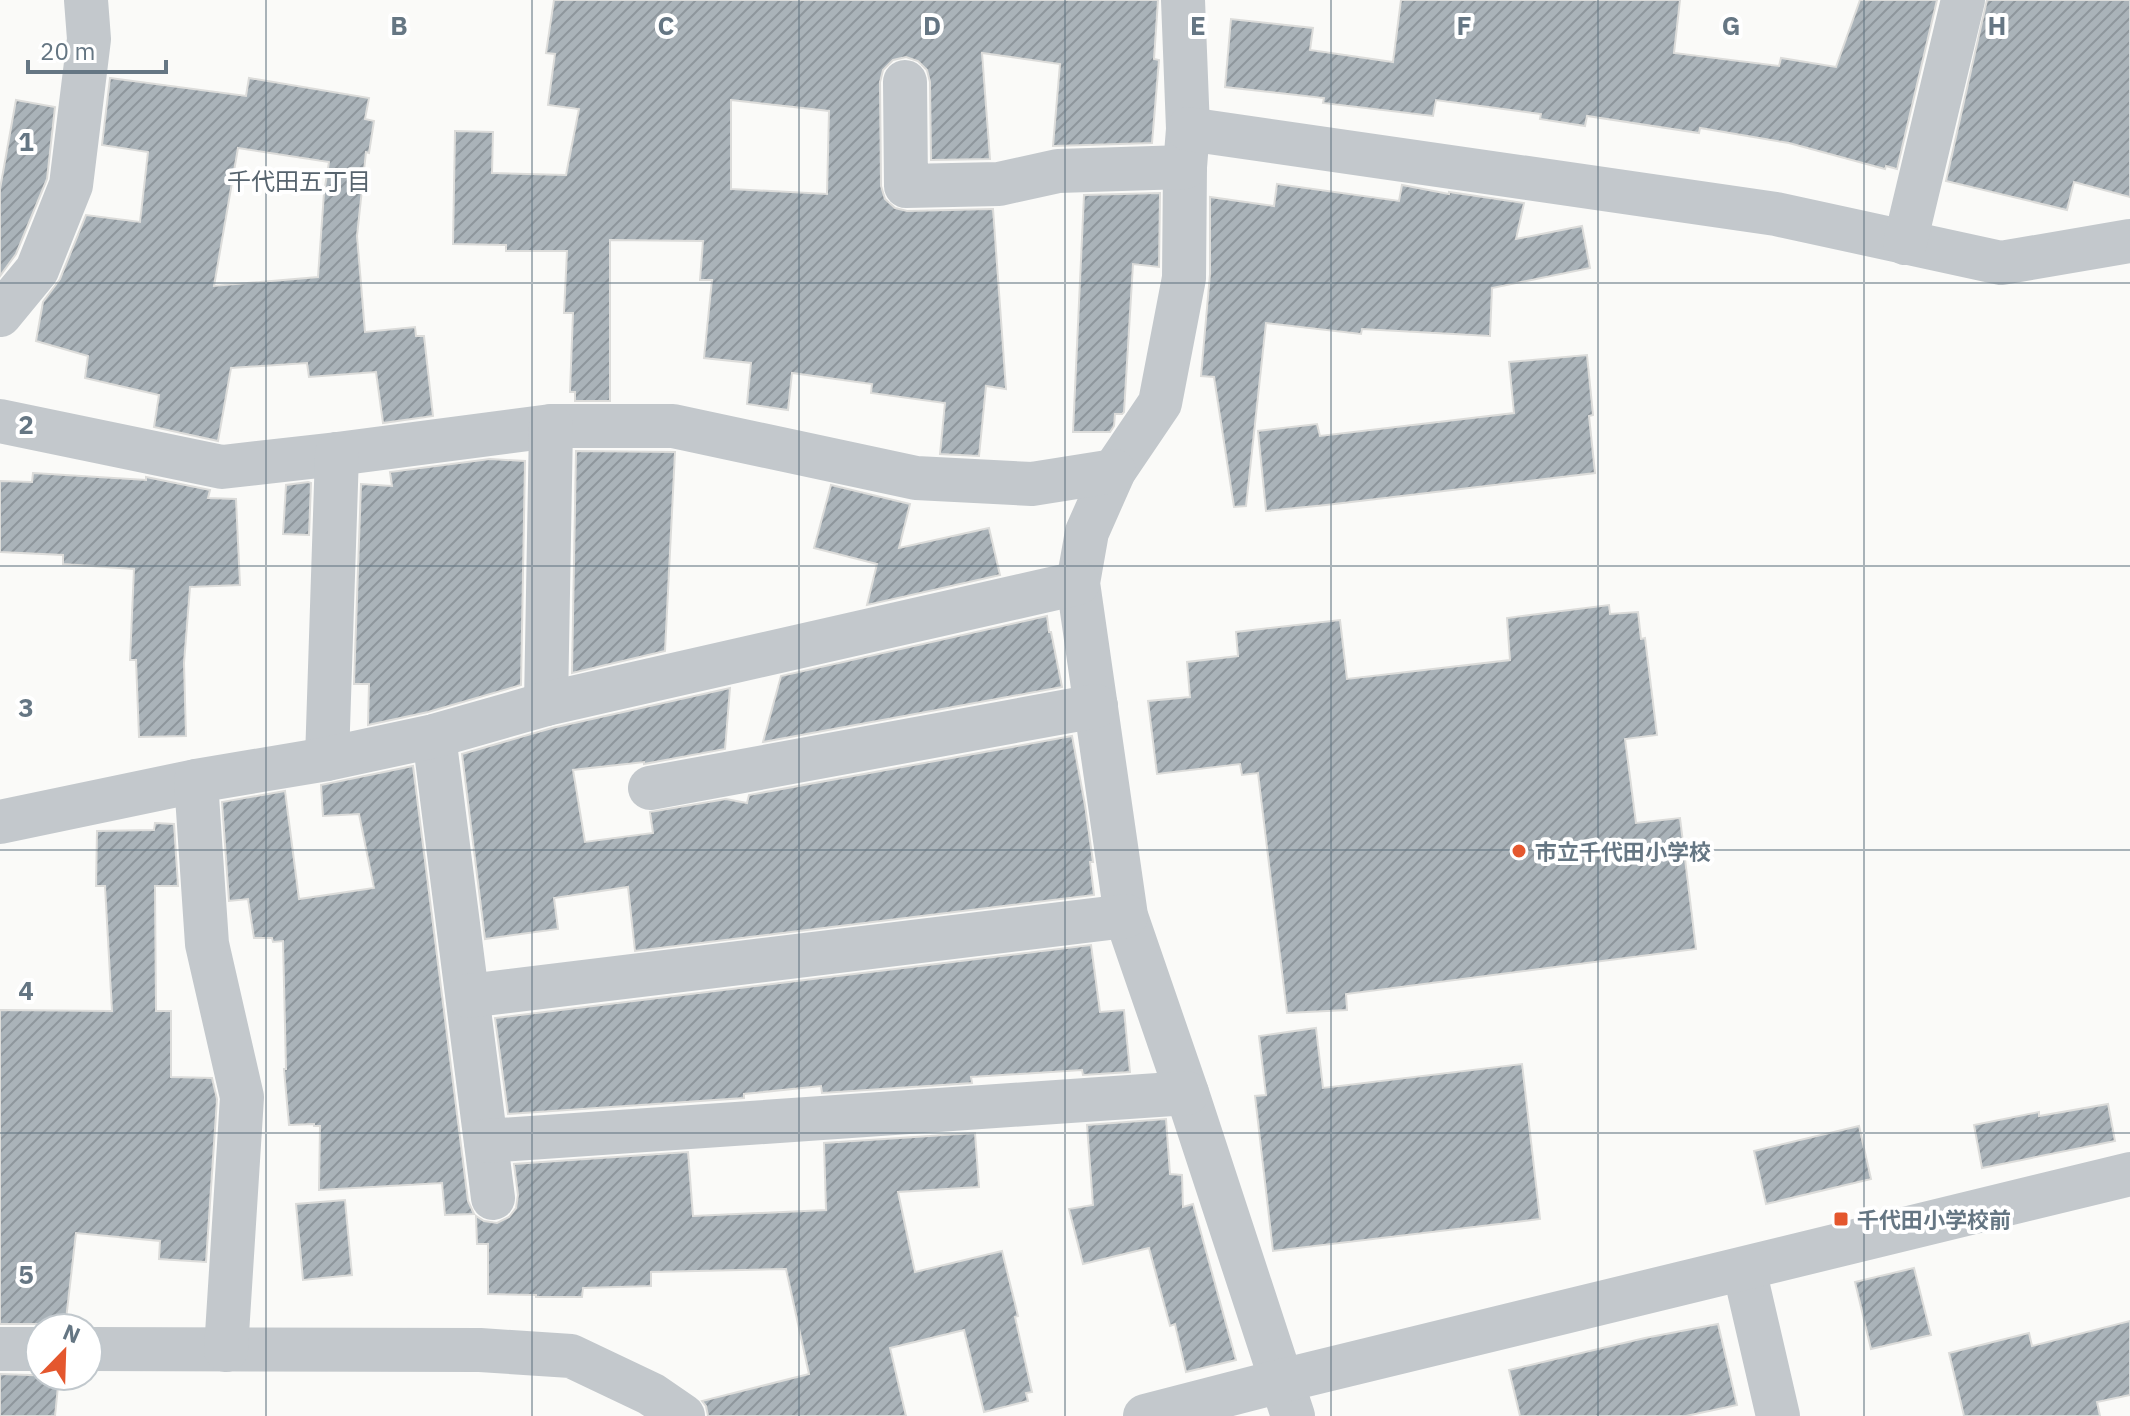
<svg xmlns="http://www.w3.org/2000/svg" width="2130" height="1416" font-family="'IBM Plex Sans','Noto Sans JP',sans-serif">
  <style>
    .building { fill: url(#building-hatch); stroke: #dcdcda; stroke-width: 2; fill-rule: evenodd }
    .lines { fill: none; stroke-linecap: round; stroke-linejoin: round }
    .minor { stroke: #c3c8cc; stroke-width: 44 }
    .grid { fill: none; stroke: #657683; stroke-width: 2; stroke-opacity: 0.55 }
    .poi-dot { fill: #e4572e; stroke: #fff; stroke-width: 3 }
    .labels { text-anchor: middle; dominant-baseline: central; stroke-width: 8; stroke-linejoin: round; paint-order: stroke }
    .poi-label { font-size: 22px; font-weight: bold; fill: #657683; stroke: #fff; text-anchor: start }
    .neighbourhood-label { font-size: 24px; fill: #57646e; stroke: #fff }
    .grid-label { font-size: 26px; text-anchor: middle; font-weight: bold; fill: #657683; stroke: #fff; stroke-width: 8; stroke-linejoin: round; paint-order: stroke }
  </style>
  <defs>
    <pattern id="building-hatch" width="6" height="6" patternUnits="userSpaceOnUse" patternTransform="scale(2)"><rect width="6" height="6" fill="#aab3b9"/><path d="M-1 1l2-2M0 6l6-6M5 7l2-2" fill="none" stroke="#8e969c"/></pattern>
  </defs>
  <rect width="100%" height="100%" fill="#fafaf8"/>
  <g class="building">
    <path d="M 554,0 L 1158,0 L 1154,59 L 1159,60 L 1152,143 L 1053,146 L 1060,64 L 982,53 L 990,159 L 931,160 L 930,82 L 927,70 L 918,61 L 906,57 L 893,60 L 883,70 L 880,82 L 881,186 L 885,199 L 895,208 L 907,211 L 993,209 L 1006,389 L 986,386 L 979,456 L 940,454 L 945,403 L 871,393 L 872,384 L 792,373 L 788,410 L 747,404 L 751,363 L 704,358 L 712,280 L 700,280 L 703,241 L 610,240 L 610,401 L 575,401 L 575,392 L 570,392 L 573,313 L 564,313 L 567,251 L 506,251 L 506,245 L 453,244 L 455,131 L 493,132 L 492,173 L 566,175 L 579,109 L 548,105 L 555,54 L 546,53 ZM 731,100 L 829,111 L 827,194 L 731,189 Z"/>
    <path d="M 1401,0 L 1680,0 L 1674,53 L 1779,66 L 1781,58 L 1836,67 L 1860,0 L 1937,0 L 1897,169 L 1886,166 L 1885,169 L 1789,143 L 1700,128 L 1699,133 L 1587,116 L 1585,126 L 1540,119 L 1541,114 L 1436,100 L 1433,116 L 1323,103 L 1324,98 L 1225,87 L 1231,19 L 1313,28 L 1310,50 L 1393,62 Z"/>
    <path d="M 1987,0 L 2130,0 L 2130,197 L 2074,182 L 2067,210 L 1946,181 Z"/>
    <path d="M 110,78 L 246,96 L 249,78 L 369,98 L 365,119 L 374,121 L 369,153 L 366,152 L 357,236 L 365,332 L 415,327 L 416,336 L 424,336 L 433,416 L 383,423 L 376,372 L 309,377 L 307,363 L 231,368 L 218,441 L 154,427 L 159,395 L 85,378 L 88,356 L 36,341 L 43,302 L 60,279 L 86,215 L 140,222 L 148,152 L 102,145 ZM 238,148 L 329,162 L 324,193 L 318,277 L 214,286 Z"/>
    <path d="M 16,100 L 55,107 L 47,179 L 16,254 L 0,276 L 0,189 Z"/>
    <path d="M 1277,184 L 1399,201 L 1402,185 L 1449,194 L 1449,192 L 1524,203 L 1516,239 L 1582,226 L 1590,268 L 1492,288 L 1490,336 L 1362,329 L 1361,334 L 1266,323 L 1246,506 L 1234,507 L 1214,377 L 1201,376 L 1210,274 L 1210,197 L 1274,206 Z"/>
    <path d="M 1160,193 L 1159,267 L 1133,264 L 1124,412 L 1122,414 L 1115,414 L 1114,426 L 1110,432 L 1073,432 L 1084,195 Z"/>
    <path d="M 1587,355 L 1593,415 L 1589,416 L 1595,473 L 1326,505 L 1266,511 L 1258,431 L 1317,424 L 1320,436 L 1514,413 L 1509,362 Z"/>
    <path d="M 576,451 L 675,452 L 665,651 L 572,673 Z"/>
    <path d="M 490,459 L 525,461 L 521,685 L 428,712 L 368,725 L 369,684 L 354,684 L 361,484 L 392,486 L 390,472 Z"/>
    <path d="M 33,473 L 146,480 L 146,477 L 210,490 L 208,498 L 236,499 L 240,585 L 190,587 L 184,663 L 186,736 L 139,737 L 136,660 L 130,660 L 134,569 L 63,564 L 63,555 L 0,552 L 0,481 L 32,482 Z"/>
    <path d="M 308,482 L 311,483 L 309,535 L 283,534 L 286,485 Z"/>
    <path d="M 831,485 L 910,504 L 899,548 L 989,528 L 1000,575 L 867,605 L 877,564 L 814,548 Z"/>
    <path d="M 1609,605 L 1610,614 L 1638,612 L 1641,639 L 1645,638 L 1657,735 L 1625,739 L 1636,823 L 1680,818 L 1696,949 L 1346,994 L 1347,1010 L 1287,1013 L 1258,773 L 1242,775 L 1240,764 L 1157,774 L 1148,701 L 1190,697 L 1187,662 L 1238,656 L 1236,632 L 1340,620 L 1347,679 L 1510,660 L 1507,618 Z"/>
    <path d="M 1047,616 L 1049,632 L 1051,632 L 1062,687 L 763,742 L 781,676 Z"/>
    <path d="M 730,688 L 725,749 L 644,764 L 644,762 L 573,770 L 585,842 L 653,833 L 650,812 L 726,799 L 747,803 L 749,795 L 1072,736 L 1085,805 L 1093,862 L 1090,862 L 1094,895 L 635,951 L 628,887 L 554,898 L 558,929 L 485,939 L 462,754 L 552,728 Z"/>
    <path d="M 413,766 L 468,1201 L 474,1214 L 445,1215 L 442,1183 L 319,1190 L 320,1126 L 314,1126 L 314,1124 L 289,1125 L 284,1069 L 286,1069 L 283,941 L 273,942 L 272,938 L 254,938 L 248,899 L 229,901 L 222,802 L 285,791 L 299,899 L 374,888 L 359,814 L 323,816 L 321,785 Z"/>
    <path d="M 155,823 L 174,824 L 178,886 L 155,886 L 156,1011 L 171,1011 L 171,1077 L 212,1078 L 217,1099 L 206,1262 L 159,1259 L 160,1241 L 76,1233 L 65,1328 L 53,1328 L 40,1324 L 0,1324 L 0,1010 L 112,1011 L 105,886 L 96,886 L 97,831 L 154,830 Z"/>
    <path d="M 1091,945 L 1100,1012 L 1124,1010 L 1130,1072 L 1083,1075 L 1082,1070 L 971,1077 L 972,1083 L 822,1093 L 821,1086 L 744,1094 L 744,1098 L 508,1114 L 495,1018 Z"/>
    <path d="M 1316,1028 L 1323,1088 L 1522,1064 L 1540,1219 L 1273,1251 L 1255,1096 L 1266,1095 L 1259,1036 Z"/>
    <path d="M 2108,1104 L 2115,1141 L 1982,1168 L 1974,1125 L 2039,1112 L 2039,1116 Z"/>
    <path d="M 1166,1119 L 1170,1174 L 1182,1175 L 1183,1207 L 1193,1204 L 1236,1360 L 1186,1372 L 1175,1324 L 1170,1326 L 1149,1248 L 1083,1264 L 1069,1209 L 1093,1205 L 1087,1125 Z"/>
    <path d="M 1859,1126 L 1871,1179 L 1766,1204 L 1754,1151 Z"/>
    <path d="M 975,1133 L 979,1187 L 898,1192 L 915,1272 L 1002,1251 L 1018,1316 L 1015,1317 L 1032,1392 L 1026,1393 L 1028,1401 L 984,1412 L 964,1330 L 890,1348 L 906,1416 L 708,1416 L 706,1406 L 702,1401 L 809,1374 L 786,1269 L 651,1272 L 651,1286 L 583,1288 L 582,1297 L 536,1297 L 536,1295 L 488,1294 L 488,1244 L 477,1244 L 476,1216 L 484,1221 L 497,1223 L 509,1217 L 516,1208 L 518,1195 L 514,1164 L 688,1152 L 693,1216 L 826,1210 L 824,1143 Z"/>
    <path d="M 345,1200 L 352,1275 L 303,1280 L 296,1204 Z"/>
    <path d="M 1914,1268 L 1931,1335 L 1871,1349 L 1855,1282 Z"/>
    <path d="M 2130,1321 L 2130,1395 L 2097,1402 L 2100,1416 L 1964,1416 L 1949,1353 L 2029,1333 L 2032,1346 Z"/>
    <path d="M 1718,1324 L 1737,1405 L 1686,1416 L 1520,1416 L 1509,1370 L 1645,1338 Z"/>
    <path d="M 0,1374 L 59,1376 L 55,1416 L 0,1416 Z"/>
  </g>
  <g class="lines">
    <g class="minor">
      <path d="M 1183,0 L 1188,129 L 1185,167 L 1184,278 L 1160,403 L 1114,471 L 1087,532 L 1078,583 L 1126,916 L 1187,1093 L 1293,1416"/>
      <path d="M 905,82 L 906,186 L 999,184 L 1058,171 L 1185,167"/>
      <path d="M 1188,129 L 1776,214 L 2001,263 L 2130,241"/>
      <path d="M 1905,243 L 1963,0"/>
      <path d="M 0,315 L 37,270 L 71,185 L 89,39 L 86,0"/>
      <path d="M 0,421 L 222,467 L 337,454 L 551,426 L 673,426 L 916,478 L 1032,484 L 1114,471"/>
      <path d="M 546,704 L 551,426"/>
      <path d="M 434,736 L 493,1198"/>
      <path d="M 327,759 L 337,454"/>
      <path d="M 650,788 L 1096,706"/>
      <path d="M 0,822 L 196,781"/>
      <path d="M 468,996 L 1126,916"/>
      <path d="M 486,1141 L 1187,1093"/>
      <path d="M 1744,1269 L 1778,1416"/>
      <path d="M 0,1349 L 40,1349"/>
      <path d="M 88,1349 L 480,1350 L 571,1356 L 651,1394 L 683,1416"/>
      <path d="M 226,1350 L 242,1097 L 207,944 L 196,781 L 327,759 L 434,736 L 546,704 L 1078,583"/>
      <path d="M 1145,1416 L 1281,1381 L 2130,1174"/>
    </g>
  </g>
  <path class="grid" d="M 266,0 L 266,1416M 532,0 L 532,1416M 799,0 L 799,1416M 1065,0 L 1065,1416M 1331,0 L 1331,1416M 1598,0 L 1598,1416M 1864,0 L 1864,1416M 0,283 L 2130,283M 0,566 L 2130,566M 0,850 L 2130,850M 0,1133 L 2130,1133"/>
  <g class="poi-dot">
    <circle cx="1519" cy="851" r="8"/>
    <rect x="1833" y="1211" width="16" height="16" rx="4"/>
  </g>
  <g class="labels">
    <g class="poi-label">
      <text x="1535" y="851">市立千代田小学校</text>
      <text x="1857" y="1219">千代田小学校前</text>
    </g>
    <g class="neighbourhood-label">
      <text x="299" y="181">千代田五丁目</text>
    </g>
  </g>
  <g class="grid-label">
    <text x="399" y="35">B</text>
    <text x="666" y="35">C</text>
    <text x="932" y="35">D</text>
    <text x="1198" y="35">E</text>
    <text x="1464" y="35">F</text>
    <text x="1731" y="35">G</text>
    <text x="1997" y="35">H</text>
    <text x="26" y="151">1</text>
    <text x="26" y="434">2</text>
    <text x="26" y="717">3</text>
    <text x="26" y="1000">4</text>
    <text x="26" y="1284">5</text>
  </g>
  <g transform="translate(64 1352) rotate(23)"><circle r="38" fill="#ffffff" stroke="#c1c8cd" stroke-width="2"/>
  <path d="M0-6L14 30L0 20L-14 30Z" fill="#e4572e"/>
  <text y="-12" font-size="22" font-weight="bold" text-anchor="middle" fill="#657683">N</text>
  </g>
  <path d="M28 60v12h138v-12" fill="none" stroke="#657683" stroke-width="4"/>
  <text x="40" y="60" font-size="24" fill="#657683" stroke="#ffffff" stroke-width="6" paint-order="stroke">20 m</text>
</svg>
